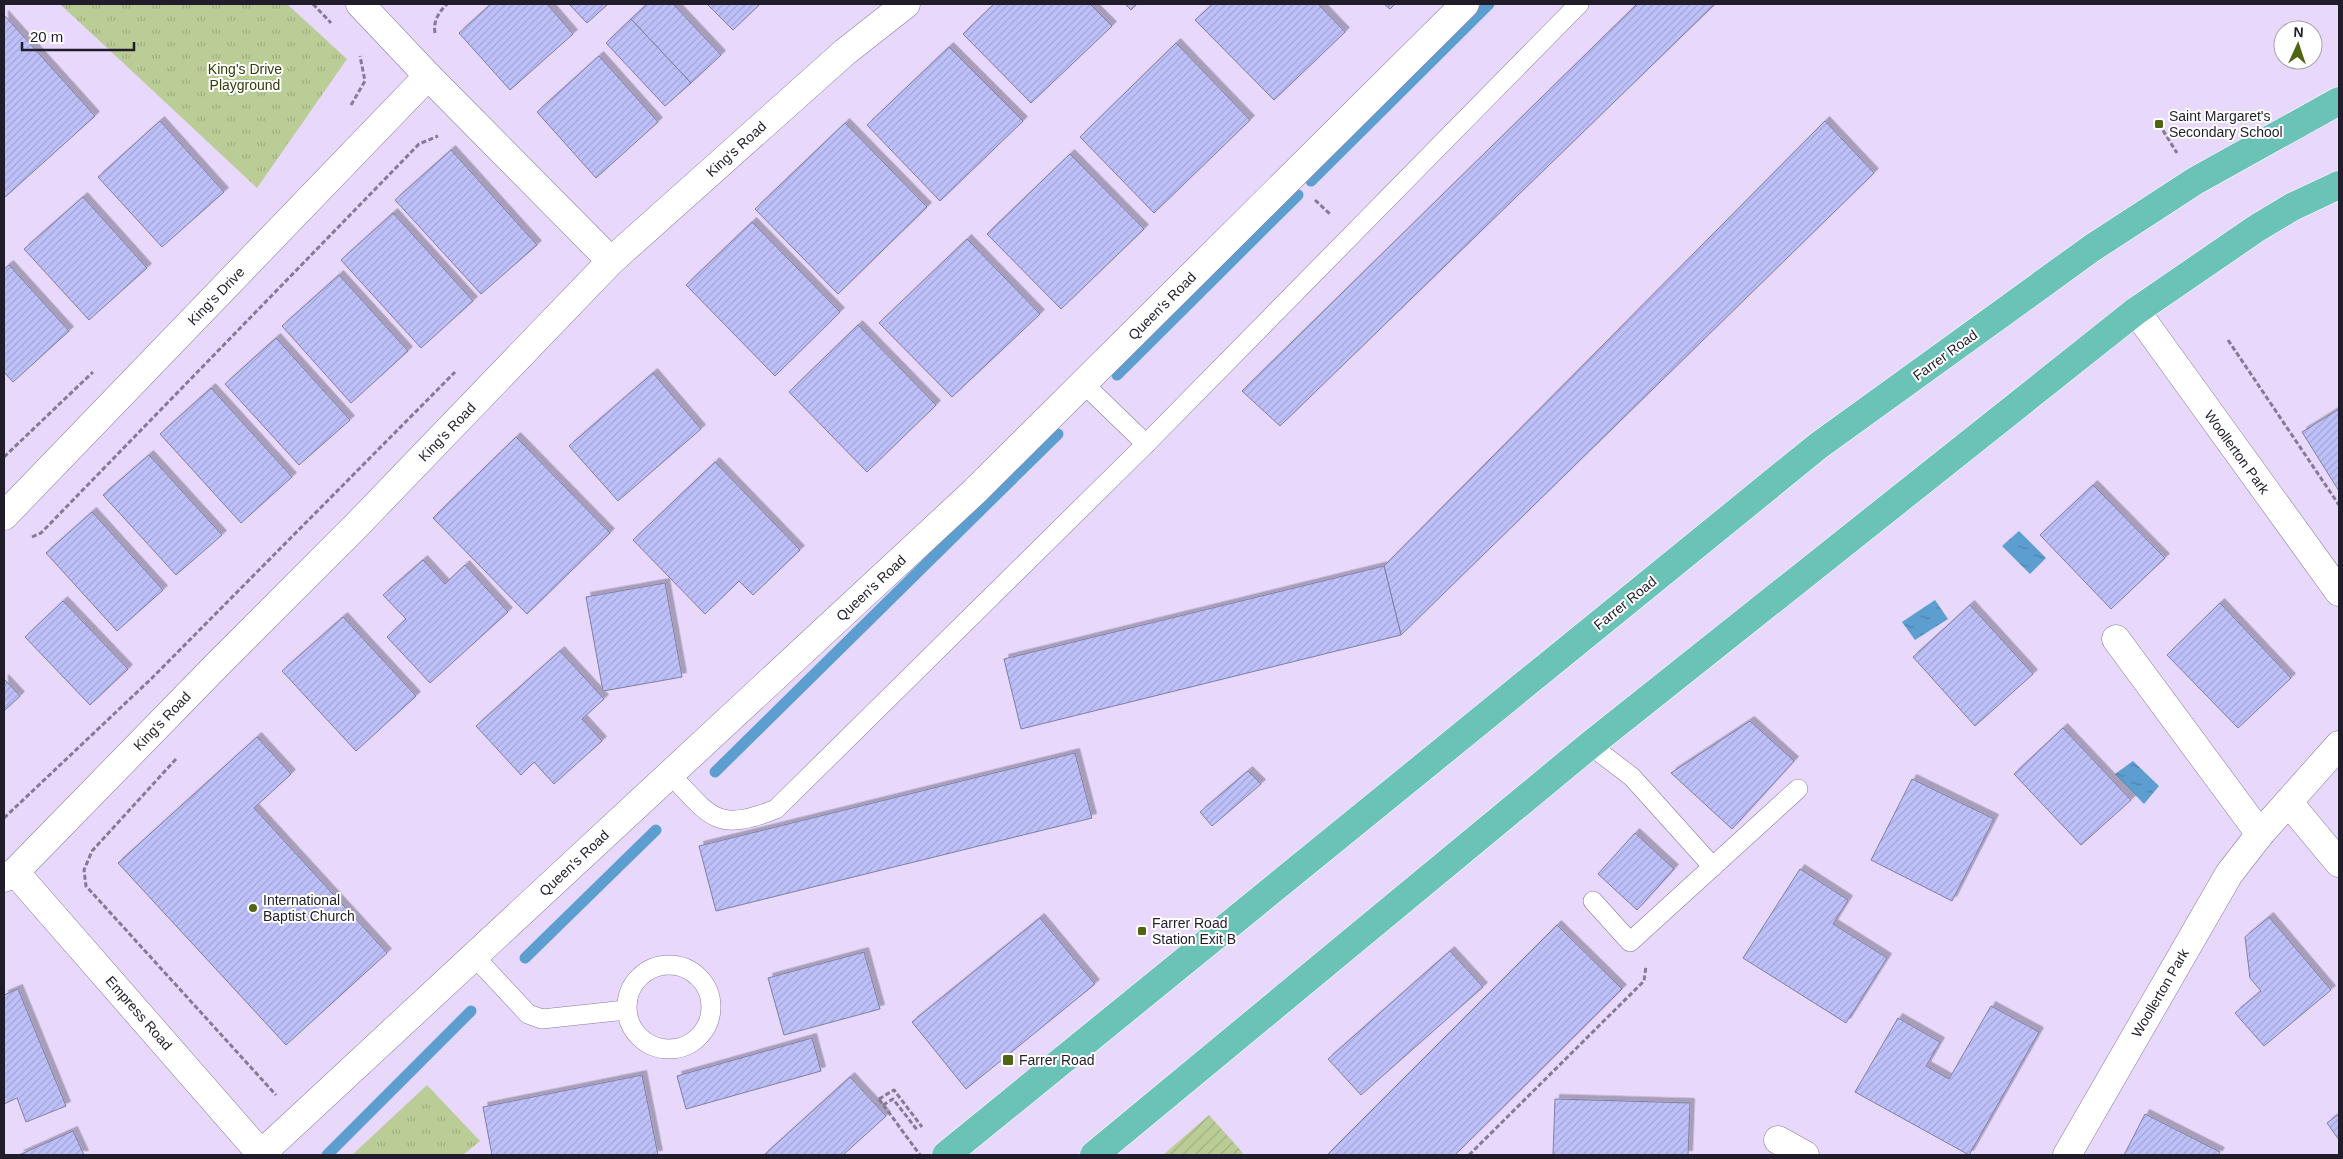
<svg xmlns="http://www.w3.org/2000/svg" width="2343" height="1159" font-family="Arial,sans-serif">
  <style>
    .grass { fill: url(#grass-tufts) }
    .garden { fill: url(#garden-furrows) }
    .water { fill: url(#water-ripples) }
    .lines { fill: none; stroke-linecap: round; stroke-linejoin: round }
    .stream { stroke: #5d9ed0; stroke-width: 11 }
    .building { fill: url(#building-hatch); stroke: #7f80a1; filter: url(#shadow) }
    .service-casing { stroke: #887a9b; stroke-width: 20 }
    .minor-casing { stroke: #887a9b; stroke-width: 29 }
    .trunk-casing { stroke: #fff; stroke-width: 29 }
    .path { stroke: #857b94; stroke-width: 3; stroke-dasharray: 5 2.5; stroke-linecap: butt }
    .service { stroke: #fff; stroke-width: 19 }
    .minor { stroke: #fff; stroke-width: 28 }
    .trunk { stroke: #6bc3b8; stroke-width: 28 }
    .path-bridge { stroke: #857b94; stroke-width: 3; stroke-dasharray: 5 2.5; stroke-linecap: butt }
    .poi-dot { fill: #506512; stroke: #fff; stroke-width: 2 }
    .labels { text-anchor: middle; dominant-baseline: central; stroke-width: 4; stroke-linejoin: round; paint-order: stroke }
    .park-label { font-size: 14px; fill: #313f08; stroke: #fff }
    .poi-label { font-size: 14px; fill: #211c29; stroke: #fff; text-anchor: start }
    .street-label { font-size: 14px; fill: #211c29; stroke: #fff }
  </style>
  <defs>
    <pattern id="grass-tufts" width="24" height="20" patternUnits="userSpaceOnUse" patternTransform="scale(1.25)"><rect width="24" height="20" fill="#bbcd97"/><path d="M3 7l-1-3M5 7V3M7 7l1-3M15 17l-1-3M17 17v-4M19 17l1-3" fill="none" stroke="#a0af82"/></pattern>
    <pattern id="garden-furrows" width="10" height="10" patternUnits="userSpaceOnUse" patternTransform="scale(1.25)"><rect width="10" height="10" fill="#bbcd97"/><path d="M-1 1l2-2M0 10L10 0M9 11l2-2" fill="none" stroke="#a0af82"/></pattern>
    <pattern id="water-ripples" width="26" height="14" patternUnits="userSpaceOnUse" patternTransform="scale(1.25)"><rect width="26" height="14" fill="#5d9ed0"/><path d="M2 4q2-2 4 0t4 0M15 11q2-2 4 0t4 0" fill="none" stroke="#4c80a9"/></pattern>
    <pattern id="building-hatch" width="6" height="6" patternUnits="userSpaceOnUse" patternTransform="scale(1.25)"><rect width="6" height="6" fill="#bec0f9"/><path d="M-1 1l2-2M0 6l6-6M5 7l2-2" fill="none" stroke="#a3a4d5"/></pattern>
    <filter id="shadow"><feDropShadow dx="4.5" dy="-4.5" stdDeviation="0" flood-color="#0004"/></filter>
  </defs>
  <rect width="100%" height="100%" fill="#e7d8fc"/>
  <g class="grass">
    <path d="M 60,4 L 287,4 L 347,59 L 257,188 Z"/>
    <path d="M 427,1085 L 480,1141 L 463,1155 L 352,1155 Z"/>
  </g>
  <path class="garden" d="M 1209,1115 L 1243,1153 L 1240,1155 L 1163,1155 Z"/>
  <g class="water">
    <path d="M 2019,531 L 2046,558 L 2030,574 L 2002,546 Z"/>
    <path d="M 1935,600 L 1948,619 L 1915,640 L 1902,622 Z"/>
    <path d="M 2133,761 L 2159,786 L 2144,804 L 2115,774 Z"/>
  </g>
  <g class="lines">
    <g class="stream">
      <path d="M 1311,181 L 1489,4"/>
      <path d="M 1117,375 L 1298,195"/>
      <path d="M 715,772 L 1058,434"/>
      <path d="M 525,958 L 656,830"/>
      <path d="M 327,1155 L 471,1011"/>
    </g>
  </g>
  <g class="building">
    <path d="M 491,4 L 547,4 L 573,34 L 510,90 L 459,33 Z"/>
    <path d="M 569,4 L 608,4 L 587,23 Z"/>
    <path d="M 647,4 L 673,4 L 721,55 L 691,83 L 631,19 Z"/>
    <path d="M 707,4 L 758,4 L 759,5 L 733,30 Z"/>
    <path d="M 994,4 L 1090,4 L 1112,26 L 1031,103 L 963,34 Z"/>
    <path d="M 1125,4 L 1137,4 L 1131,10 Z"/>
    <path d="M 1213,4 L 1318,4 L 1345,32 L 1274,100 L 1195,20 Z"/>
    <path d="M 1384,4 L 1395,4 L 1390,9 Z"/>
    <path d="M 1637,4 L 1715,4 L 1280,426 L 1242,391 Z"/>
    <path d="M 4,15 L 95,116 L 4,198 Z"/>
    <path d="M 631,19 L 691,83 L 665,106 L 606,43 Z"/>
    <path d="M 1176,43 L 1250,120 L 1154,213 L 1080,137 Z"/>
    <path d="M 949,47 L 1023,121 L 940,201 L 867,125 Z"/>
    <path d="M 599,56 L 658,122 L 596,178 L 537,112 Z"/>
    <path d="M 160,121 L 224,192 L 162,247 L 98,177 Z"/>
    <path d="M 1825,121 L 1874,173 L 1401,635 L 1384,566 Z"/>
    <path d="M 845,123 L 927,207 L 838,294 L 755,209 Z"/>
    <path d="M 451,150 L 537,245 L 481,294 L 395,200 Z"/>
    <path d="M 1070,154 L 1144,229 L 1061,309 L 987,234 Z"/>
    <path d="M 83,197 L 147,268 L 89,320 L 24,249 Z"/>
    <path d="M 393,213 L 473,301 L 421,348 L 341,260 Z"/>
    <path d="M 752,222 L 840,312 L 775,376 L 686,285 Z"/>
    <path d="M 967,239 L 1040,314 L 952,397 L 879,323 Z"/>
    <path d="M 9,265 L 69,331 L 13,382 L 4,372 L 4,269 Z"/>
    <path d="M 339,275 L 408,351 L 351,403 L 282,326 Z"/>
    <path d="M 858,325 L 936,405 L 867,472 L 789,392 Z"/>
    <path d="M 276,338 L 350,420 L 299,465 L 225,384 Z"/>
    <path d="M 653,373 L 701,429 L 618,501 L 569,446 Z"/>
    <path d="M 211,388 L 292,477 L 241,523 L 160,434 Z"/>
    <path d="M 2339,409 L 2339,491 L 2302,432 Z"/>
    <path d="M 516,437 L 610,533 L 527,614 L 433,518 Z"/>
    <path d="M 149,455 L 222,535 L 176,575 L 103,495 Z"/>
    <path d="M 715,462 L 800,550 L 753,595 L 739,581 L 705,614 L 633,540 Z"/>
    <path d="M 2093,485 L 2165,558 L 2111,609 L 2040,535 Z"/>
    <path d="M 92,512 L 163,590 L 117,631 L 46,553 Z"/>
    <path d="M 423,560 L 445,584 L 465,565 L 508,612 L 430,683 L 387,637 L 406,619 L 383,595 Z"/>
    <path d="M 1384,566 L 1401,635 L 1021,729 L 1004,659 Z"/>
    <path d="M 665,583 L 682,677 L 603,691 L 586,597 Z"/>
    <path d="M 63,601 L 128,669 L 90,705 L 25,637 Z"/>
    <path d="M 2220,603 L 2291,678 L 2238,728 L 2167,655 Z"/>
    <path d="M 1970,605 L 2033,674 L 1975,726 L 1913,657 Z"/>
    <path d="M 343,617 L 416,696 L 356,751 L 282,671 Z"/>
    <path d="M 560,651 L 604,699 L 582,719 L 602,741 L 554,784 L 534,762 L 521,775 L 476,726 Z"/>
    <path d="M 4,679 L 20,696 L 4,711 Z"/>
    <path d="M 1750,721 L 1794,761 L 1732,829 L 1671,773 Z"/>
    <path d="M 2063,728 L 2131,800 L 2081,845 L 2014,774 Z"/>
    <path d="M 257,737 L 291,774 L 254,808 L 387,953 L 286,1045 L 118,863 Z"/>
    <path d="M 1075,753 L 1092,818 L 716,911 L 699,846 Z"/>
    <path d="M 1248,771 L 1261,784 L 1212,826 L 1200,812 Z"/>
    <path d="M 1912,779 L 1994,819 L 1952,901 L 1871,860 Z"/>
    <path d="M 1635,833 L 1674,869 L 1637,910 L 1598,874 Z"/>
    <path d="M 1800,869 L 1848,900 L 1833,924 L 1887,958 L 1846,1023 L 1743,958 Z"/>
    <path d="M 2269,917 L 2331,990 L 2264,1046 L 2235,1013 L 2261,991 L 2250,978 L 2245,937 Z"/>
    <path d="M 1040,918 L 1095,984 L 966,1089 L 912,1022 Z"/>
    <path d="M 1557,925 L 1622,989 L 1455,1155 L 1327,1155 Z"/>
    <path d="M 1450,951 L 1483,987 L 1361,1095 L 1328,1059 Z"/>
    <path d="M 864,952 L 880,1009 L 784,1035 L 768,978 Z"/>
    <path d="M 18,989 L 66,1106 L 26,1122 L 17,1098 L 4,1104 L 4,995 Z"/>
    <path d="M 1991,1006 L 2039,1032 L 1969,1155 L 1855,1092 L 1898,1018 L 1940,1042 L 1926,1066 L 1949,1079 Z"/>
    <path d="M 812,1038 L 821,1071 L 686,1109 L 677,1076 Z"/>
    <path d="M 642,1075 L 658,1155 L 492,1155 L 483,1107 Z"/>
    <path d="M 850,1077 L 886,1116 L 843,1155 L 764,1155 Z"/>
    <path d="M 1555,1099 L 1690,1103 L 1688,1155 L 1553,1155 Z"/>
    <path d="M 2145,1114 L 2220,1152 L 2218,1155 L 2124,1155 Z"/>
    <path d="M 2339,1114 L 2339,1140 L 2327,1123 Z"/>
    <path d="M 73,1131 L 84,1155 L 19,1155 Z"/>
  </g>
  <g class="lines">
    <g class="service-casing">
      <g id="service">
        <path d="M 1084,384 L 1146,444"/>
        <path d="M 1590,745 L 1632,777 L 1713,867"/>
        <path d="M 670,774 C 711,817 716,833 776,809 L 1146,444 L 1579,4"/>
        <path d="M 1593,901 L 1630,942 L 1798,789"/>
        <path d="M 474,956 L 528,1014 L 542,1019 L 626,1010"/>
        <circle cx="669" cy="1007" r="42"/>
      </g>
    </g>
    <g class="minor-casing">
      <g id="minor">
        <path d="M 360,4 L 428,76 L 611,261"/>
        <path d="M 2136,311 L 2339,592"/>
        <path d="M 4,516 L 428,76"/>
        <path d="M 2116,639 L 2260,834"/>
        <path d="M 2289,803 L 2339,863"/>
        <path d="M 15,872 L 262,1155"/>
        <path d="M 4,878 L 15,872 L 218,664 L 356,526 L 611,261 L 845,52 L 906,4"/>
        <path d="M 1778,1140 L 1805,1155"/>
        <path d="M 261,1154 L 974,492 L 1465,4"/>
        <path d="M 2067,1155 L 2229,874 L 2260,834 L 2339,745"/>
      </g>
    </g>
    <g class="trunk-casing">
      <g id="trunk">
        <path d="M 946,1155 L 1818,446 L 2092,248 L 2195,181 L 2339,101"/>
        <path d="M 1094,1155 L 1590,745 L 2136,311 L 2257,228 L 2292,207 L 2339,185"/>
      </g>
    </g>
    <g class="path">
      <path d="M 313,4 L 331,23"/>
      <path d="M 435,33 C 433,21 439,12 447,4"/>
      <path d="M 351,105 L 365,81 L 360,56"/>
      <path d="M 2159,124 L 2177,153"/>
      <path d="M 1315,200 L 1331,215"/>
      <path d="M 2228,340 L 2339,505"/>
      <path d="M 4,457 L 93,372"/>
      <path d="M 32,537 L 41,533 L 419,144 L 438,136"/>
      <path d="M 176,759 L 92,851 L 84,870 L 86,886 L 276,1095"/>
      <path d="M 4,818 L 152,678 L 455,372"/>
      <path d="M 879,1099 L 894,1090 L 922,1127"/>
      <path d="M 883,1105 L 893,1099 L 918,1131"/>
      <path d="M 1469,1155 L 1644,981 L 1646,966"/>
    </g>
    <use href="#service" class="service"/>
    <use href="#minor" class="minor"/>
    <use href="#trunk" class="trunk"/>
    <path class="path-bridge" d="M 879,1099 L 920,1155"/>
  </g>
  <g class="poi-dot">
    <rect x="2154" y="119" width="10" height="10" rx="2.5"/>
    <circle cx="253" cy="908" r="5"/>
    <rect x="1137" y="926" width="10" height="10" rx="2.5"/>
    <rect x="1002" y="1054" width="12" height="12" rx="2.5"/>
  </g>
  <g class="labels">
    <g class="park-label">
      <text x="245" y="69">King's Drive<tspan x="245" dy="16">Playground</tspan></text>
    </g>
    <g class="poi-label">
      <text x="2169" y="116">Saint Margaret's<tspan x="2169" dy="16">Secondary School</tspan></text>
      <text x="263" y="900">International<tspan x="263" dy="16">Baptist Church</tspan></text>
      <text x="1152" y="923">Farrer Road<tspan x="1152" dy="16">Station Exit B</tspan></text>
      <text x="1019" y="1060">Farrer Road</text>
    </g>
    <g class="street-label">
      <text transform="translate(736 149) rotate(-42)">King's Road</text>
      <text transform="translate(216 296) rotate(-46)">King's Drive</text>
      <text transform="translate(1162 306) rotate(-45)">Queen's Road</text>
      <text transform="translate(1945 355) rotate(-36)">Farrer Road</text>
      <text transform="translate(447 432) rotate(-46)">King's Road</text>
      <text transform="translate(2237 452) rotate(54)">Woollerton Park</text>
      <text transform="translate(871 588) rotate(-43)">Queen's Road</text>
      <text transform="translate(1625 603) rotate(-39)">Farrer Road</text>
      <text transform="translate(162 721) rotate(-46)">King's Road</text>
      <text transform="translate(574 863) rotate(-43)">Queen's Road</text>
      <text transform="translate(2160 993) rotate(-60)">Woollerton Park</text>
      <text transform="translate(139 1013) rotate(49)">Empress Road</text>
    </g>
  </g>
  <rect width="2343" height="1159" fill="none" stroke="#211c29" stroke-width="10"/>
  <g transform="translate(2298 45) rotate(3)"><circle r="24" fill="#ffffff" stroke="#a6a4a9"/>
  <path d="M0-4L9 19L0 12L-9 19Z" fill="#506512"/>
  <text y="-8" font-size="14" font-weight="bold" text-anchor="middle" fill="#211c29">N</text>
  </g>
  <path d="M22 42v8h112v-8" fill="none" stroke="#211c29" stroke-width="2.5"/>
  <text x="30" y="42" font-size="15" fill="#211c29" stroke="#ffffff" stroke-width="4" paint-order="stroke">20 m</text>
</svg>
